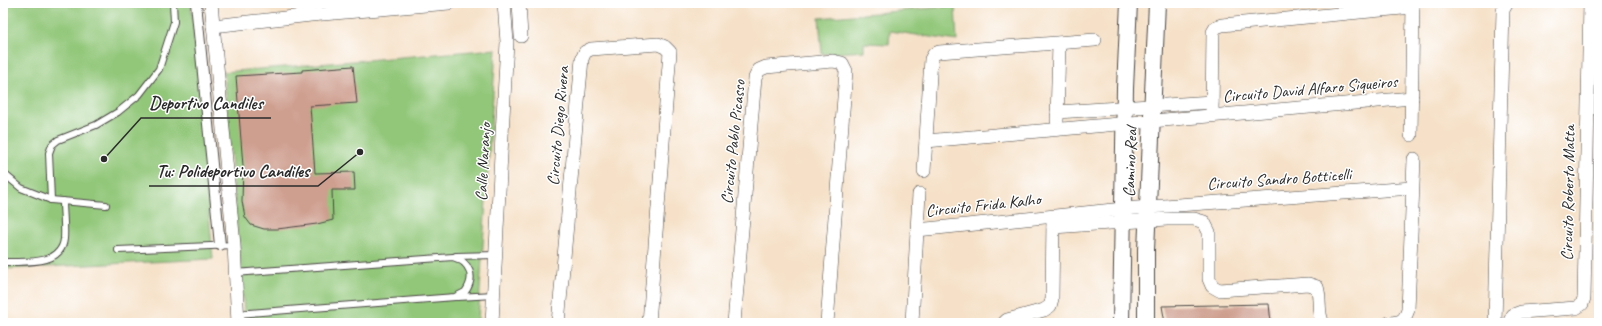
<svg xmlns="http://www.w3.org/2000/svg" width="1602" height="326" font-family="Caveat,sans-serif">
  <style>
    .green { fill: #92c779; stroke: #5e7952 }
    .building { fill: #ce9e8e }
    .lines { fill: none; stroke-linecap: round; stroke-linejoin: round }
    .service-casing { stroke: #494643; stroke-width: 8 }
    .pedestrian-casing { stroke: #494643; stroke-width: 12 }
    .minor-casing { stroke: #494643; stroke-width: 14 }
    .tertiary-casing { stroke: #494643; stroke-width: 18 }
    .service { stroke: #fff; stroke-width: 6 }
    .pedestrian { stroke: #fff; stroke-width: 10 }
    .minor { stroke: #fff; stroke-width: 13 }
    .tertiary { stroke: #fff; stroke-width: 16 }
    .labels { text-anchor: middle; dominant-baseline: central; stroke-width: 3; stroke-linejoin: round; paint-order: stroke }
    .street-label { font-size: 17px; fill: #2b2b2b; stroke: #fff }
    .leader { fill: none; stroke: #2b2b2b; stroke-width: 1.5 }
    .callout-dot { fill: #2b2b2b; stroke: #fff; stroke-width: 1.5 }
    .callout-label { font-size: 18px; text-anchor: middle; font-weight: bold; fill: #2b2b2b; stroke: #fff; stroke-width: 3; stroke-linejoin: round; paint-order: stroke }
  </style>
  <rect width="100%" height="100%" fill="#fff"/>
  <filter id="ink" filterUnits="userSpaceOnUse"><feTurbulence type="fractalNoise" baseFrequency=".025" numOctaves="2"/><feDisplacementMap in="SourceGraphic" scale="8" xChannelSelector="R" yChannelSelector="G"/><feConvolveMatrix kernelMatrix="1 2 1 2 8 2 1 2 1" color-interpolation-filters="sRGB"/></filter>
  <filter id="wash" filterUnits="userSpaceOnUse"><feTurbulence type="fractalNoise" baseFrequency=".012" numOctaves="4" result="noise"/><feDisplacementMap in="SourceGraphic" scale="16" xChannelSelector="R" yChannelSelector="G"/><feGaussianBlur stdDeviation="0.9" result="paint"/><feColorMatrix in="noise" values="0 0 0 0 0 0 0 0 0 0 0 0 0 0 0 0 0 1.4 0 .05"/><feComposite in="paint" operator="in"/></filter>
  <g filter="url(#wash)">
    <rect width="100%" height="100%" fill="#f6e1c8"/>
    <g class="green">
      <path d="M 3,3 L 191,3 L 213,259 L 3,269 Z"/>
      <path d="M 955,6 L 957,41 L 890,31 L 889,44 L 864,43 L 864,51 L 822,54 L 819,18 Z"/>
      <path d="M 496,49 L 478,320 L 441,323 L 245,323 L 224,72 Z"/>
    </g>
    <g id="blocks">
      <g class="building">
        <path d="M 353,66 L 357,103 L 310,106 L 315,173 L 354,172 L 355,190 L 332,190 L 333,220 L 317,224 L 277,229 L 264,229 L 251,225 L 245,217 L 242,201 L 243,166 L 236,76 L 302,72 L 302,70 Z"/>
        <path d="M 1269,304 L 1271,323 L 1165,323 L 1162,306 Z"/>
      </g>
    </g>
  </g>
  <g filter="url(#ink)">
    <use href="#blocks" fill-opacity="0" stroke="#494643" stroke-width="1"/>
    <g class="lines">
      <g class="service-casing">
        <g id="service">
          <path d="M 3,173 L 21,188 L 51,200 L 106,205"/>
          <path d="M 51,200 L 49,153 L 52,145 L 58,140 L 96,125 L 118,112 L 139,95 L 159,69 L 174,22 L 173,3"/>
          <path d="M 118,250 L 234,245"/>
          <path d="M 456,256 L 496,255"/>
          <path d="M 3,262 C 23,261 61,267 64,239 C 65,226 63,213 63,201"/>
          <path d="M 235,273 L 453,257 C 470,262 476,277 465,292 L 455,297 L 237,314"/>
          <path d="M 458,297 L 494,295"/>
        </g>
      </g>
      <g class="pedestrian-casing">
        <path id="pedestrian" d="M 196,3 L 220,245"/>
      </g>
      <g class="minor-casing">
        <g id="minor">
          <path d="M 211,3 L 234,245 L 238,323"/>
          <path d="M 519,3 L 521,36"/>
          <path d="M 213,26 L 311,15 L 449,3"/>
          <path d="M 1057,112 L 1212,102"/>
          <path d="M 1212,115 L 1213,32 L 1216,27 L 1222,25 L 1413,7"/>
          <path d="M 1057,121 L 1059,43"/>
          <path d="M 1411,135 L 1413,3"/>
          <path d="M 926,141 L 1412,98"/>
          <path d="M 924,171 L 931,59 L 934,54 L 939,52 L 1095,40"/>
          <path d="M 1053,227 L 1167,219 L 1194,219 L 1204,222 L 1209,232 L 1209,279 L 1212,286 L 1219,290 L 1308,284 L 1317,287 C 1321,298 1317,314 1323,323"/>
          <path d="M 917,230 L 1123,209 L 1412,188"/>
          <path d="M 492,323 L 507,42 L 504,3"/>
          <path d="M 558,323 L 582,59 L 585,52 L 591,49 L 658,44 L 665,47 L 670,52 L 649,323"/>
          <path d="M 734,323 L 755,78 L 759,70 L 766,67 L 833,61 L 842,63 L 846,71 L 827,323"/>
          <path d="M 912,323 L 919,194"/>
          <path d="M 1004,323 L 1007,320 L 1044,310 L 1050,306 L 1052,299 L 1053,219"/>
          <path d="M 1389,323 C 1400,322 1404,322 1408,310 L 1414,159"/>
          <path d="M 1495,323 L 1503,10 L 1507,3"/>
          <path d="M 1509,323 L 1513,315 L 1521,312 L 1576,308 L 1582,304 L 1584,298 L 1590,3"/>
        </g>
      </g>
      <g class="tertiary-casing">
        <g id="tertiary">
          <path d="M 1121,323 L 1125,88 L 1129,3"/>
          <path d="M 1146,323 L 1146,250 L 1157,3"/>
        </g>
      </g>
      <use href="#service" class="service"/>
      <use href="#pedestrian" class="pedestrian"/>
      <use href="#minor" class="minor"/>
      <use href="#tertiary" class="tertiary"/>
    </g>
  </g>
  <g class="labels">
    <g class="street-label">
      <text transform="translate(1310 89) rotate(-5)">Circuito David Alfaro Siqueiros</text>
      <text transform="translate(558 126) rotate(-85)">Circuito Diego Rivera</text>
      <text transform="translate(733 142) rotate(-84)">Circuito Pablo Picasso</text>
      <text transform="translate(483 162) rotate(-87)">Calle Naranjo</text>
      <text transform="translate(1130 162) rotate(-88)">Camino Real</text>
      <text transform="translate(1279 179) rotate(-4)">Circuito Sandro Botticelli</text>
      <text transform="translate(1568 193) rotate(-89)">Circuito Roberto Matta</text>
      <text transform="translate(983 205) rotate(-6)">Circuito Frida Kalho</text>
    </g>
  </g>
  <path class="leader" d="M104 159L141 118H271M360 152L318 186H149"/>
  <g class="callout-dot">
    <circle cx="104" cy="159" r="4"/>
    <circle cx="360" cy="152" r="4"/>
  </g>
  <g class="callout-label">
    <text x="206" y="109">Deportivo Candiles</text>
    <text x="233" y="177">Tu: Polideportivo Candiles</text>
  </g>
  <rect width="1602" height="326" fill="none" stroke="#fff" stroke-width="16"/>
</svg>
